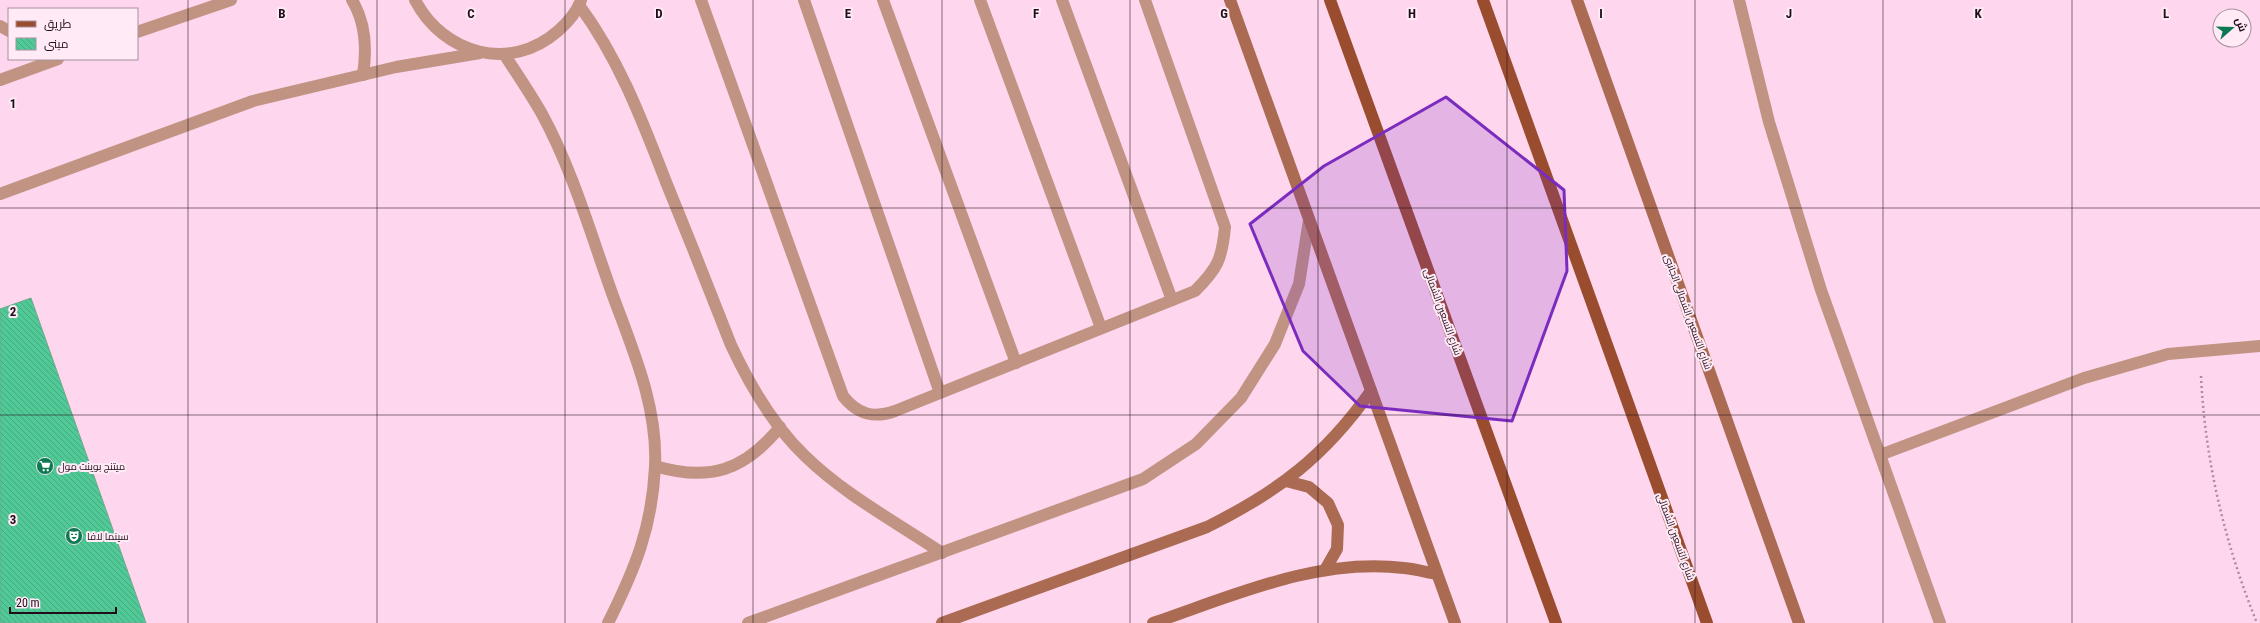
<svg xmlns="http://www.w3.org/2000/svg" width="2260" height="623" font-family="'Roboto Condensed',Cairo,sans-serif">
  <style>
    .building { fill: url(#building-back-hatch); stroke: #72a68c }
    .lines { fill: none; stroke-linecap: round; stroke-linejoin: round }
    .path { stroke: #ac8ca0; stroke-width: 2.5; stroke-dasharray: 2 3; stroke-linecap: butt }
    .lane { stroke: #c09382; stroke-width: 12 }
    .street { stroke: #c09382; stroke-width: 12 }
    .secondary { stroke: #ab6b52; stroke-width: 12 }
    .primary { stroke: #9a4d2e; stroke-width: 12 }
    .marked { fill: #7b2cbf; fill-opacity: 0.2; stroke: #7b2cbf; stroke-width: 3; stroke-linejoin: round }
    .grid { fill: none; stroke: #1f0e19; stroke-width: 1; stroke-opacity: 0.55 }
    .labels { text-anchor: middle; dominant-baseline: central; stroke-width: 4; stroke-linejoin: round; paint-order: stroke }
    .street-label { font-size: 10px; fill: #1f0e19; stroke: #ffeaf6 }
    .poi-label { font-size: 10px; fill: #1f0e19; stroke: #ffeaf6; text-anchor: start }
    .grid-label { font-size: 13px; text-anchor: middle; font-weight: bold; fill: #1f0e19; stroke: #ffeaf6; stroke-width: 4; stroke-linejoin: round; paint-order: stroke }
  </style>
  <defs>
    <pattern id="building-back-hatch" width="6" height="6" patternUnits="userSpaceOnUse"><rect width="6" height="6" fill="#51c996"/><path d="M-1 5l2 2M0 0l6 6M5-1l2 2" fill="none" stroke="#46ab81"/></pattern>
  </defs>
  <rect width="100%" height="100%" fill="#fed6ee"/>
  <path class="building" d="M 31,298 L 146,623 L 0,623 L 0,309 Z"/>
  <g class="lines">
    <path class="path" d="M 2201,376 C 2205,461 2225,544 2257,623"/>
    <g class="lane">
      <path d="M 701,0 L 843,396 C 857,414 873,419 895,411 L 1195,291 C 1218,268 1222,259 1225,227 L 1145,0"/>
      <path d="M 804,0 L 940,393"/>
      <path d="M 883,0 L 1016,363"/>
      <path d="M 980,0 L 1101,328"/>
      <path d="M 1062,0 L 1172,300"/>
    </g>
    <g class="street">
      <path d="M 352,0 C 366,23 367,49 363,75"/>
      <path d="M 415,0 C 443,54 510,73 558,31 C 567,23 577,12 581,0"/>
      <path d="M 1739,0 L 1769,122 L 1821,290 L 1940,623"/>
      <path d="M 579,5 C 619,59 642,120 666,182 C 688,236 710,291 731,345 C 750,386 773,425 805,456 C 845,495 896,522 942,553"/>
      <path d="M 0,26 L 9,31"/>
      <path d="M 137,32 L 231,0"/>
      <path d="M 504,54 C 517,74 530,93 542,114 C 573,171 591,235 613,296 C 633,350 658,407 655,467 C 652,528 635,569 608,623"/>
      <path d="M 0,80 L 58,59"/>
      <path d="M 0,194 L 253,101 L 396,67 L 480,53"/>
      <path d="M 1880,455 L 2084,378 L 2168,354 L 2260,346"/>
      <path d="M 655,466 C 709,482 744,471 780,427"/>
      <path d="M 748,623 L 1143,479 L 1196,444 L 1241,398 L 1275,344 L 1299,284 L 1309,220"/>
    </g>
    <g class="secondary">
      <path d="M 1230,0 L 1455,623"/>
      <path d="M 1577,0 L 1799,623"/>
      <path d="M 1286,481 L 1309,487 L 1328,503 L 1338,525 L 1337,549 L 1325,570"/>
      <path d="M 942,623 L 1207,527 C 1279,491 1324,457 1371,391"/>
      <path d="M 1153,623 C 1233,596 1318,557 1404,568 C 1415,569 1426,572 1437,574"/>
    </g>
    <g class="primary">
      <path d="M 1330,0 L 1556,623"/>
      <path d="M 1483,0 L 1707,623"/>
    </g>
  </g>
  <path class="marked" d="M 1446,97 L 1564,190 L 1567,271 L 1512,421 L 1360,406 L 1303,351 L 1250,224 L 1324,166 Z"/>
  <path class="grid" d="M 188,0 L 188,623M 377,0 L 377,623M 565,0 L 565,623M 753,0 L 753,623M 942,0 L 942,623M 1130,0 L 1130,623M 1318,0 L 1318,623M 1507,0 L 1507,623M 1695,0 L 1695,623M 1883,0 L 1883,623M 2072,0 L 2072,623M 0,208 L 2260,208M 0,415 L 2260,415"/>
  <defs>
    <g id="supermarket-disc" transform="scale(0.9)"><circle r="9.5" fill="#0d7953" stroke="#ffeaf6"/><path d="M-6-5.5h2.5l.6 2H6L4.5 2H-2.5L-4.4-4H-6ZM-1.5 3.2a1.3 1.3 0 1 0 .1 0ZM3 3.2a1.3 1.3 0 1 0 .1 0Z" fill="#fff"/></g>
    <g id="theatre-disc" transform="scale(0.9)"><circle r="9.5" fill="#0d7953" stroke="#ffeaf6"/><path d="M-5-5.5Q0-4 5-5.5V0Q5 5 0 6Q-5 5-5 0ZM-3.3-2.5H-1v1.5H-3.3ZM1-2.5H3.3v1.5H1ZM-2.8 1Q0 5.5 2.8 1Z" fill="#fff"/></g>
  </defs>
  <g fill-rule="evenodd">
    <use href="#supermarket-disc" x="45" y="466"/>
    <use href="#theatre-disc" x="74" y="536"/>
  </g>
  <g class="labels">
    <g class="street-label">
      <text transform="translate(1443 312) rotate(70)">شارع التسعين الشمالى</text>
      <text transform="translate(1688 312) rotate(70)">شارع التسعين الشمالى الجانبى</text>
      <text transform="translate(1676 537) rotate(70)">شارع التسعين الشمالى</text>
    </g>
    <g class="poi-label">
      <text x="58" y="466">ميتنج بوينت مول</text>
      <text x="87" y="536">سينما لافا</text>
    </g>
  </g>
  <g class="grid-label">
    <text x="282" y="18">B</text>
    <text x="471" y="18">C</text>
    <text x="659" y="18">D</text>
    <text x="848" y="18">E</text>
    <text x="1036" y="18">F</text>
    <text x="1224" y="18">G</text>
    <text x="1412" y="18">H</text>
    <text x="1601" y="18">I</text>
    <text x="1789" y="18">J</text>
    <text x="1978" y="18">K</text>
    <text x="2166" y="18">L</text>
    <text x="13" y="108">1</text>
    <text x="13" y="316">2</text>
    <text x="13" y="524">3</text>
  </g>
  <rect x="8" y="8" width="130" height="52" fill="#ffeaf6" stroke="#a5929e"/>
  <rect x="16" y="21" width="20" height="6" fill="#9a4d2e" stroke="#a5929e"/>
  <text x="44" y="28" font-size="12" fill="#1f0e19">طريق</text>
  <rect x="16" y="38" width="20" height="12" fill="url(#building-back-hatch)" stroke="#a5929e"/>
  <text x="44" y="48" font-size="12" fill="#1f0e19">مبنى</text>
  <g transform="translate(2232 28) rotate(70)"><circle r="19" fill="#ffeaf6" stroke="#a5929e"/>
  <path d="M0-3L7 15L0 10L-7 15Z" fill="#0d7953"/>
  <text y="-6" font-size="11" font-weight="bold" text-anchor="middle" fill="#1f0e19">ش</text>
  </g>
  <path d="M10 607v6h106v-6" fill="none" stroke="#1f0e19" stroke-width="2"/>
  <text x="16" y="607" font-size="12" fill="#1f0e19" stroke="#ffeaf6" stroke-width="3" paint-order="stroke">20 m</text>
</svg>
